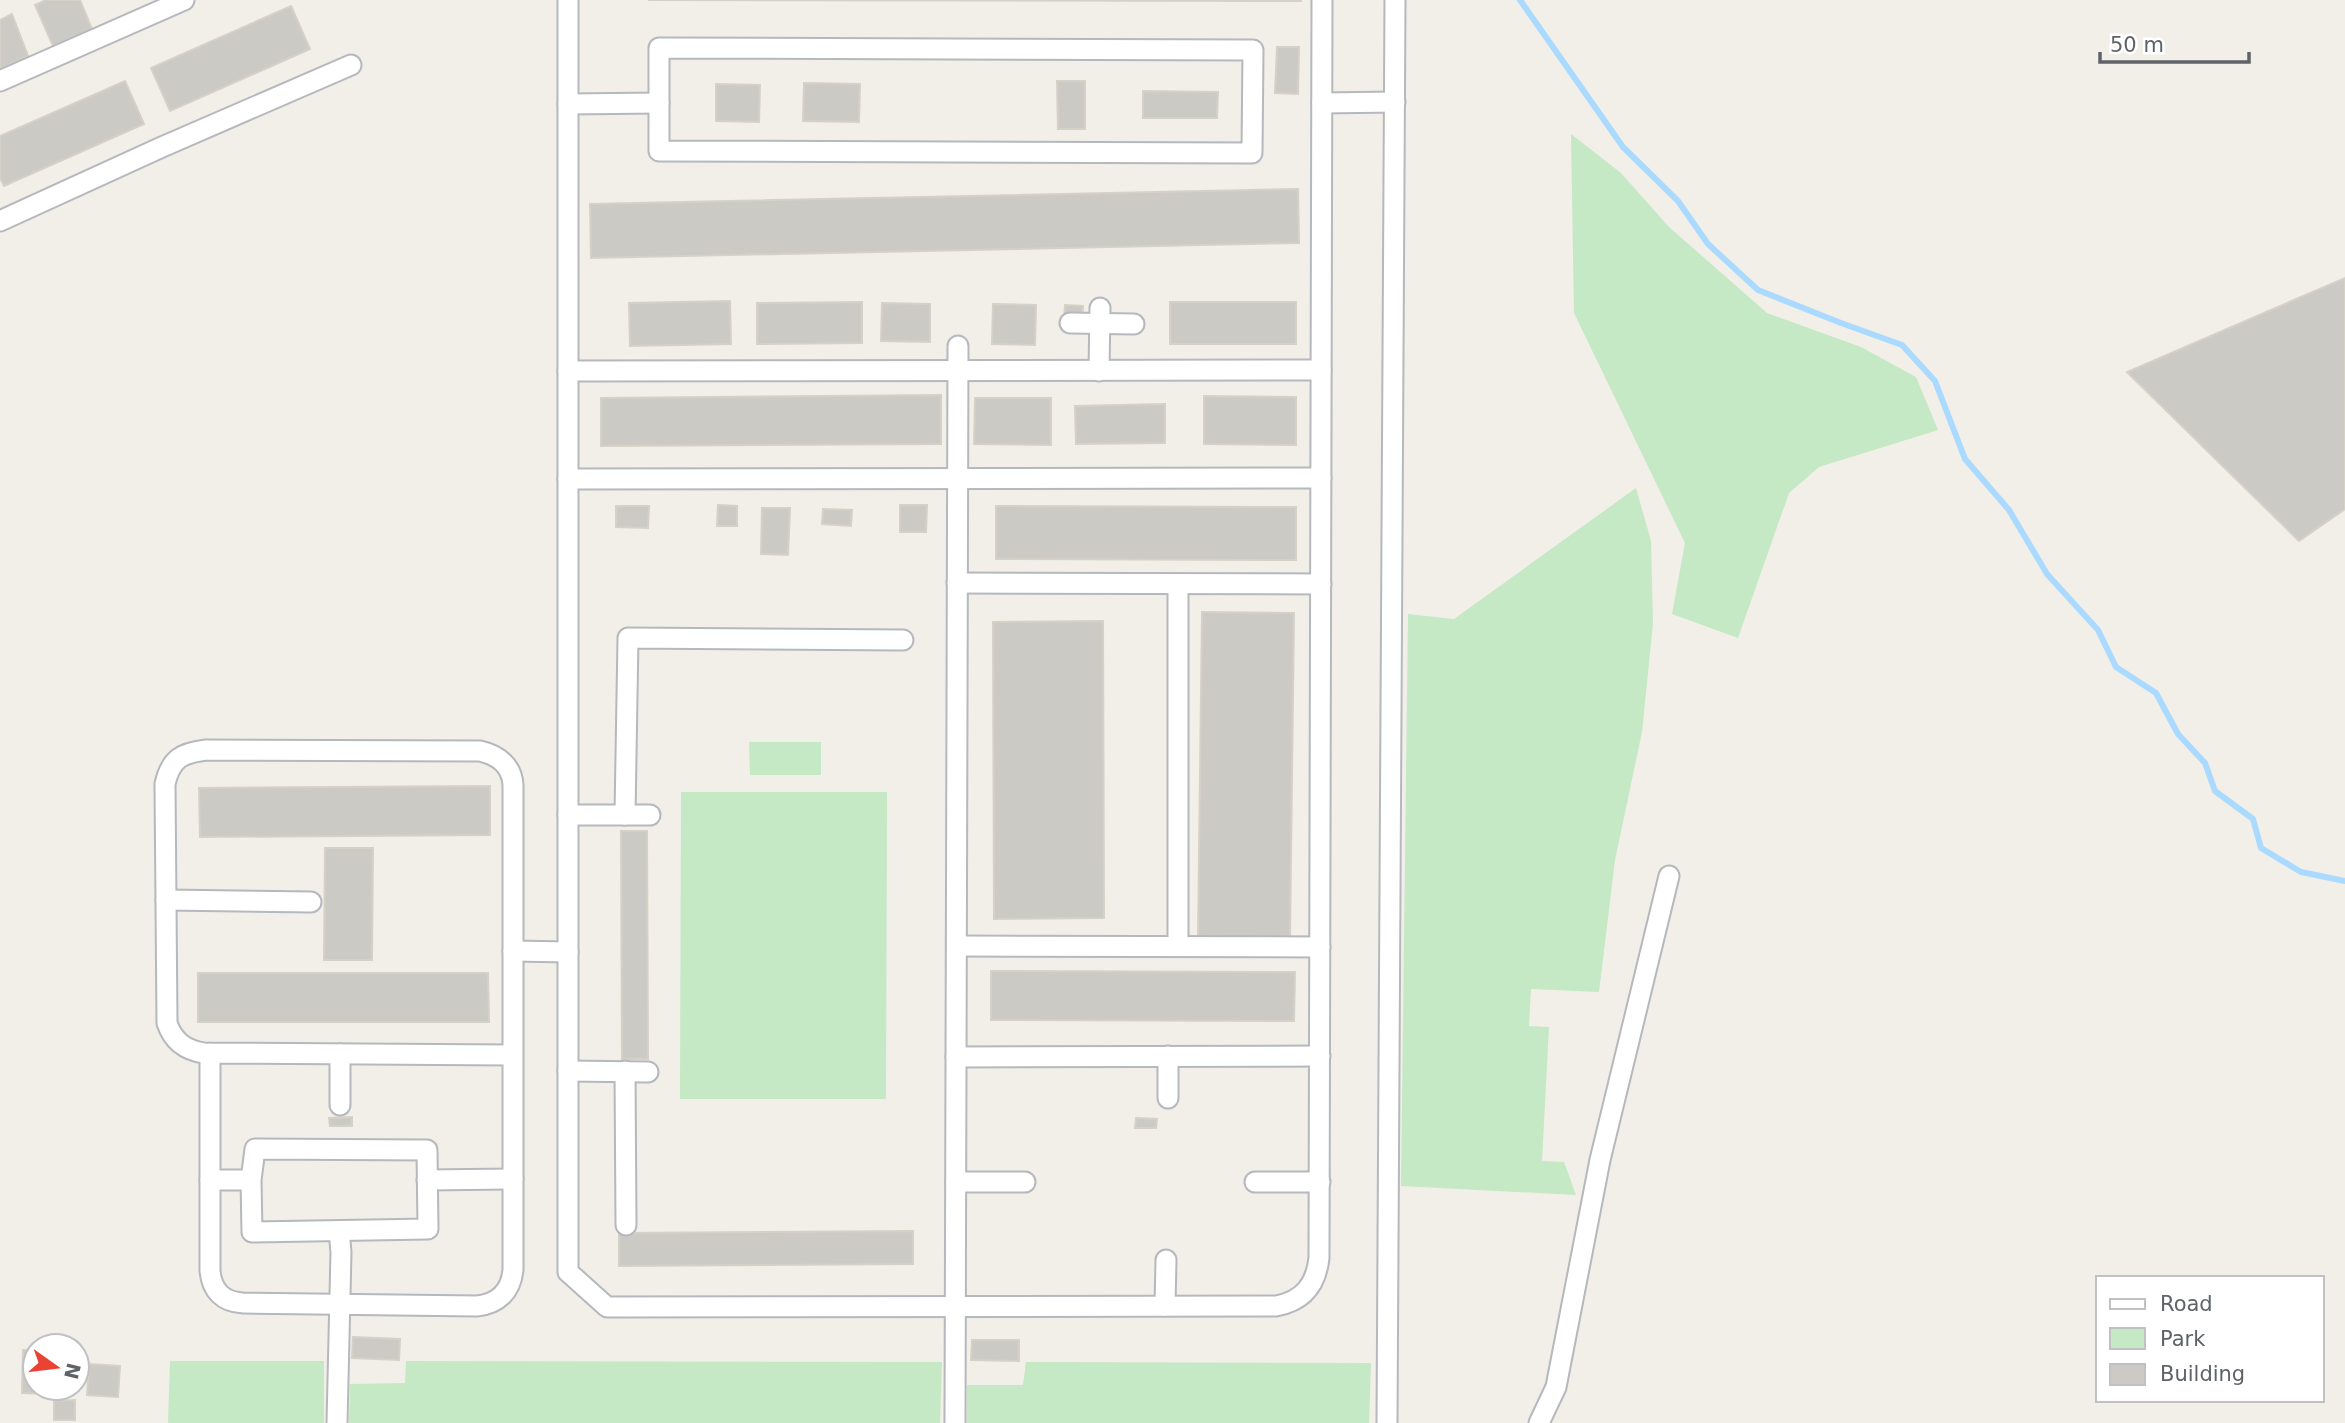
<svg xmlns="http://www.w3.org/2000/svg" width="2345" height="1423" font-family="'DejaVu Sans',sans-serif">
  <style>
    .green { fill: #c5e8c5 }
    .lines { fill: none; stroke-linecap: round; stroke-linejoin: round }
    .stream { stroke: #aadaff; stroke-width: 6 }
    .building { fill: #cccac5; stroke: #d6d1c6; stroke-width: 2 }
    .minor-casing { stroke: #b5b8bc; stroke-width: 23 }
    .minor { stroke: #fff; stroke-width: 19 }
  </style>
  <rect width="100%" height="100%" fill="#f1efe8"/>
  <g class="green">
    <path d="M 1571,134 L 1621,173 L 1669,227 L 1767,313 L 1861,347 L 1916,377 L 1938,430 L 1819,467 L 1789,493 L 1738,638 L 1672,614 L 1685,543 L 1574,313 Z"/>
    <path d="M 1636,488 L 1651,541 L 1653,623 L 1642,732 L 1615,860 L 1599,992 L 1531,989 L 1529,1026 L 1549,1027 L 1542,1161 L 1564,1162 L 1576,1195 L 1401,1186 L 1408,614 L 1454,619 Z"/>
    <path d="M 749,742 L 821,742 L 821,775 L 750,775 Z"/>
    <path d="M 681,792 L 887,792 L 886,1099 L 680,1099 Z"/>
    <path d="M 170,1361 L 324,1361 L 324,1423 L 168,1423 Z"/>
    <path d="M 406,1361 L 942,1362 L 940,1423 L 349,1423 L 350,1384 L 405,1383 Z"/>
    <path d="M 1026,1362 L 1371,1363 L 1369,1423 L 967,1423 L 967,1385 L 1023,1385 Z"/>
  </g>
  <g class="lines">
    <path class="stream" d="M 1520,0 L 1623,147 L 1678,201 L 1708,244 L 1758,290 L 1841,323 L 1902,345 L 1935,381 L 1965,459 L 2009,510 L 2047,574 L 2098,630 L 2116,667 L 2156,693 L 2178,734 L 2205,763 L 2215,791 L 2253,819 L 2261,848 L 2301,872 L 2345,881"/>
  </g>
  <g class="building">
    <path d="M 46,0 L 80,0 L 92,29 L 53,46 L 35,5 Z"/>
    <path d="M 648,0 L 1301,0 L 1301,1 Z"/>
    <path d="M 291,6 L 310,49 L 170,111 L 151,68 Z"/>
    <path d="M 12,14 L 28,56 L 0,69 L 0,20 Z"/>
    <path d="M 1277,47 L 1299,47 L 1298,94 L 1275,93 Z"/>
    <path d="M 125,81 L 144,124 L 4,186 L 0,178 L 0,136 Z"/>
    <path d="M 1057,81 L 1085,81 L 1085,129 L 1058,129 Z"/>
    <path d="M 804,83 L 860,84 L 859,122 L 803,121 Z"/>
    <path d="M 716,84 L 760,85 L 759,122 L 716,121 Z"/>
    <path d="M 1143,91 L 1218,92 L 1217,118 L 1143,118 Z"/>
    <path d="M 1298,189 L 1299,243 L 591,258 L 590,204 Z"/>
    <path d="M 2345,278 L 2345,509 L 2299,541 L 2127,372 Z"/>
    <path d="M 730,301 L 731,344 L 630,346 L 629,303 Z"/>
    <path d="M 862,302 L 862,343 L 757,344 L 757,303 Z"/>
    <rect x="1170" y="302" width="126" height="42"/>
    <path d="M 882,303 L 930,304 L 930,342 L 881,341 Z"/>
    <path d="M 993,304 L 1036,305 L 1035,345 L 992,344 Z"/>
    <path d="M 1065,305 L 1083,306 L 1082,321 L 1064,320 Z"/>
    <path d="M 941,395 L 941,444 L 601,446 L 601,398 Z"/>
    <path d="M 1204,396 L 1296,397 L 1296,445 L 1204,444 Z"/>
    <path d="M 975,398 L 1051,398 L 1051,445 L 974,444 Z"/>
    <path d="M 1165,404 L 1165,443 L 1076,444 L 1075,406 Z"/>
    <path d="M 718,505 L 737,506 L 737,526 L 717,526 Z"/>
    <path d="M 900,505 L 927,505 L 926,532 L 900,532 Z"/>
    <path d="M 616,506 L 649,506 L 648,528 L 616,527 Z"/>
    <path d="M 996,506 L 1296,507 L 1296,560 L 996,559 Z"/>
    <path d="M 762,508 L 790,508 L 788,555 L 761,554 Z"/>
    <path d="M 823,509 L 852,510 L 851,526 L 822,524 Z"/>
    <path d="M 1202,612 L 1294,613 L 1290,938 L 1198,937 Z"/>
    <path d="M 1103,621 L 1104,918 L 994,919 L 993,622 Z"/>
    <path d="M 490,786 L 490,835 L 200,837 L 199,788 Z"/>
    <path d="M 621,831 L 647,831 L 648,1059 L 622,1059 Z"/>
    <path d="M 325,848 L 373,848 L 372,960 L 324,960 Z"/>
    <path d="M 991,971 L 1295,972 L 1294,1021 L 991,1020 Z"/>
    <path d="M 198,973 L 488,973 L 489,1022 L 198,1022 Z"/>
    <path d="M 352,1117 L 352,1126 L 330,1126 L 329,1118 Z"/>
    <path d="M 1136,1118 L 1157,1119 L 1156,1128 L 1135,1128 Z"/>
    <path d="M 913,1231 L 913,1264 L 619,1266 L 619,1233 Z"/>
    <path d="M 353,1337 L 400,1339 L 399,1360 L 352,1358 Z"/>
    <path d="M 972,1340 L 1019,1340 L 1019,1361 L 971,1360 Z"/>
    <path d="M 23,1350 L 35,1350 L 35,1388 L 74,1388 L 74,1395 L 22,1393 Z"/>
    <path d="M 89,1364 L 120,1366 L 118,1397 L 87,1395 Z"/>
    <path d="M 75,1400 L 75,1420 L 54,1420 L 54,1401 Z"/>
  </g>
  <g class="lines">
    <g class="minor-casing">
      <g id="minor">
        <path d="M 568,0 L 568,1272 L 607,1307 L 1276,1306 C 1303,1301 1316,1285 1319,1258 L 1322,0"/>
        <path d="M 659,48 L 1253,50 L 1252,153 L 659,151 Z"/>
        <path d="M 0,81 L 184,0"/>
        <path d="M 1322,103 L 1395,102"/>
        <path d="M 568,104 L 659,103"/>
        <path d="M 0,221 L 162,147 L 351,65"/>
        <path d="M 1070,323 L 1134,324"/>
        <path d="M 568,371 L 1321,370"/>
        <path d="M 1099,371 L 1100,308"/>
        <path d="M 568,479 L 1321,478"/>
        <path d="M 957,583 L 1321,584"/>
        <path d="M 1178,584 L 1178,946"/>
        <path d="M 568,815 L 650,815"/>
        <path d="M 625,815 L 628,638 L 903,640"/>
        <path d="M 166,900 L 311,902"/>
        <path d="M 957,946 L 1320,947"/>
        <path d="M 513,951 L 568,952"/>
        <path d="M 210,1053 L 210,1271 C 212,1291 223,1302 243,1303 L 477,1306 C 498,1304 511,1291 513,1270 C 513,1108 513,947 513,785 C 512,766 498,755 480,751 L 206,750 C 182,753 171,758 165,784 L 167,1023 C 173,1041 185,1050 204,1053 L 513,1055"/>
        <path d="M 956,1057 L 1320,1056"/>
        <path d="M 568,1071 L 648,1072"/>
        <path d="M 625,1071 L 626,1225"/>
        <path d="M 1168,1098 L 1168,1056"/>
        <path d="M 340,1105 L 340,1054"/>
        <path d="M 210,1180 L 251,1180 L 252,1232 L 428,1229 L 427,1150 L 255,1149 L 251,1180"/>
        <path d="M 427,1180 L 513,1179"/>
        <path d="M 956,1182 L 1025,1182"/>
        <path d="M 1255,1182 L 1320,1182"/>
        <path d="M 1165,1306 L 1166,1260"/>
        <path d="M 337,1423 L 341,1252 L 339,1231"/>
        <path d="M 955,1423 L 958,346"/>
        <path d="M 1387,1423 L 1395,0"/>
        <path d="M 1539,1423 L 1556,1387 L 1600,1160 L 1669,876"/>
      </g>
    </g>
    <use href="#minor" class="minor"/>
  </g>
  <rect x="2096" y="1276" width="228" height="126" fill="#ffffff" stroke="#bfc1c3" stroke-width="2"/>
  <rect x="2110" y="1299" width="35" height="10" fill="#ffffff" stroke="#bfc1c3" stroke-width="2"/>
  <text x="2160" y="1311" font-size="21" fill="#5f6368">Road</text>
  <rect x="2110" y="1328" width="35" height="21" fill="#c5e8c5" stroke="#bfc1c3" stroke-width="2"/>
  <text x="2160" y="1346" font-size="21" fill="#5f6368">Park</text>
  <rect x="2110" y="1364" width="35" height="21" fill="#cccac5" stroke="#bfc1c3" stroke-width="2"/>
  <text x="2160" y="1381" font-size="21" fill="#5f6368">Building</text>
  <g transform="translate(56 1367) rotate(104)"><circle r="33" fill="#ffffff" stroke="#bfc1c3" stroke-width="2"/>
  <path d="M0-5L12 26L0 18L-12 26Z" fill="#ea4335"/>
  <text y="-10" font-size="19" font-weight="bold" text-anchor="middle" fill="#5f6368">N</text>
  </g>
  <path d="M2100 52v10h149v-10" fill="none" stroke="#5f6368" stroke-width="3.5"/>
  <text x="2110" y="52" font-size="21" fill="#5f6368" stroke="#ffffff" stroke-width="5" paint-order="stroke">50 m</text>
</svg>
